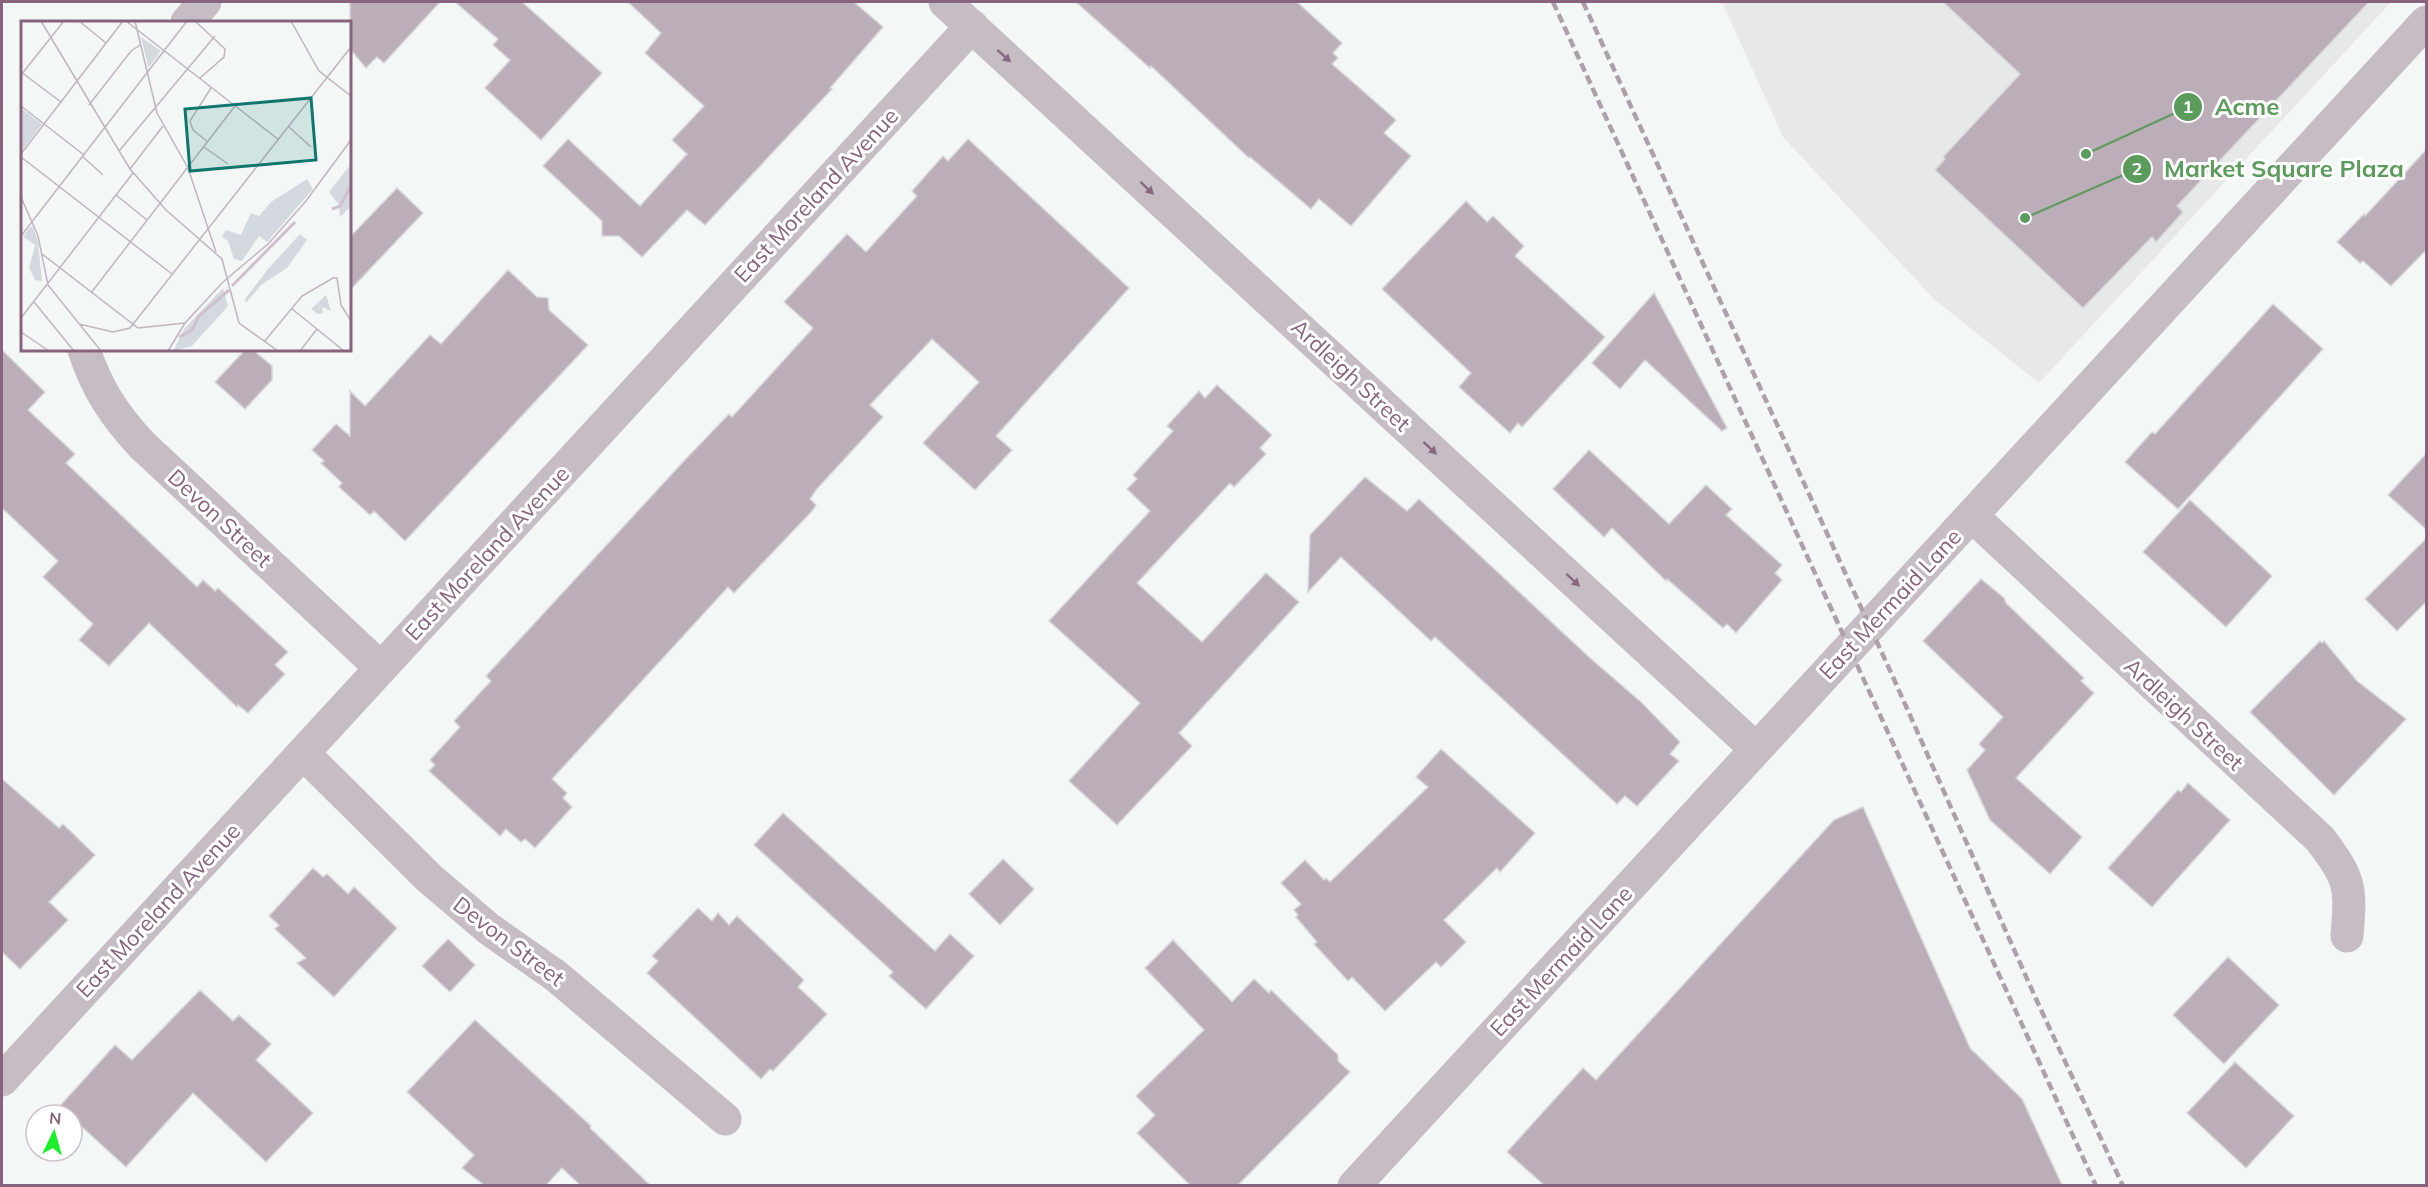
<svg xmlns="http://www.w3.org/2000/svg" width="2428" height="1187" font-family="Mulish,sans-serif">
  <style>
    .built { fill: #e7e8e8 }
    .building { fill: #bcaeb9; stroke: #d6d8d8; stroke-width: 1.5 }
    .lines { fill: none; stroke-linecap: round; stroke-linejoin: round }
    .minor { stroke: #c6bcc4; stroke-width: 33 }
    .rail { stroke: #aea0aa; stroke-width: 4.5; stroke-dasharray: 9 4.5; stroke-linecap: butt }
    .oneway { fill: #8a6781 }
    .labels { text-anchor: middle; dominant-baseline: central; stroke-width: 6; stroke-linejoin: round; paint-order: stroke }
    .street-label { font-size: 22px; fill: #87637d; stroke: #fff }
    .inset-river { fill: none; stroke: #d0c0ce; stroke-width: 3 }
    .inset-road { fill: none; stroke: #c2b3bf; stroke-width: 1.5 }
    .view { fill: #0f766e; fill-opacity: 0.15; stroke: #0f766e; stroke-width: 3 }
    .inset-edge { fill: none; stroke: #87637d; stroke-width: 3 }
    .leader { fill: none; stroke: #5b9b5c; stroke-width: 2 }
    .callout-dot { fill: #5b9b5c; stroke: #fff; stroke-width: 2 }
    .mark-label { font-size: 18px; text-anchor: middle; font-weight: bold; fill: #fff }
    .callout-label { font-size: 24px; text-anchor: middle; font-weight: bold; fill: #5b9b5c; stroke: #fff; stroke-width: 6; stroke-linejoin: round; paint-order: stroke }
  </style>
  <rect width="100%" height="100%" fill="#f3f7f6"/>
  <path class="built" d="M 1722,2 L 2391,2 L 2039,383 L 1934,299 L 1783,137 Z"/>
  <g class="building">
    <path d="M 350,2 L 440,2 L 384,63 L 377,57 L 366,68 L 350,49 Z"/>
    <path d="M 455,2 L 522,2 L 602,73 L 541,140 L 485,88 L 510,60 L 493,45 L 498,39 Z"/>
    <path d="M 628,2 L 854,2 L 883,27 L 830,88 L 832,89 L 705,225 L 687,210 L 642,257 L 619,236 L 602,236 L 602,221 L 543,166 L 568,139 L 640,206 L 687,154 L 672,140 L 704,106 L 645,53 L 661,33 Z"/>
    <path d="M 1076,2 L 1297,2 L 1342,43 L 1333,53 L 1338,58 L 1332,64 L 1396,120 L 1384,133 L 1411,156 L 1351,226 L 1319,199 L 1311,209 L 1250,157 L 1249,158 L 1151,66 L 1150,68 Z"/>
    <path d="M 1943,2 L 2369,2 L 2177,206 L 2183,212 L 2156,242 L 2152,237 L 2083,308 L 1935,170 L 1945,159 L 1943,157 L 2020,74 Z"/>
    <path d="M 968,139 L 1129,288 L 996,436 L 1012,450 L 975,490 L 923,443 L 979,382 L 932,339 L 870,405 L 883,417 L 816,490 L 810,499 L 816,505 L 812,511 L 734,593 L 728,587 L 552,779 L 567,793 L 563,798 L 572,807 L 535,848 L 525,839 L 521,842 L 506,829 L 500,836 L 429,771 L 435,765 L 430,760 L 460,727 L 454,721 L 491,681 L 486,676 L 683,462 L 729,414 L 732,417 L 813,328 L 784,302 L 847,234 L 866,252 L 917,196 L 912,191 L 943,156 L 948,161 Z"/>
    <path d="M 2427,149 L 2427,249 L 2391,286 L 2363,261 L 2360,263 L 2337,242 L 2364,214 L 2365,216 Z"/>
    <path d="M 397,188 L 423,213 L 350,290 L 350,237 Z"/>
    <path d="M 1466,201 L 1487,222 L 1493,216 L 1524,246 L 1515,256 L 1605,337 L 1522,427 L 1518,423 L 1510,433 L 1459,387 L 1471,373 L 1382,289 Z"/>
    <path d="M 508,270 L 537,297 L 548,298 L 549,310 L 588,345 L 405,541 L 374,511 L 370,515 L 339,487 L 342,483 L 321,463 L 324,461 L 312,450 L 336,424 L 350,436 L 350,391 L 365,406 L 430,335 L 441,344 Z"/>
    <path d="M 1654,293 L 1727,428 L 1722,431 L 1645,360 L 1620,389 L 1592,363 Z"/>
    <path d="M 2273,304 L 2323,349 L 2178,509 L 2125,462 L 2152,432 L 2155,434 Z"/>
    <path d="M 2,350 L 45,392 L 28,410 L 75,454 L 66,463 L 197,587 L 203,580 L 215,591 L 218,588 L 288,652 L 275,665 L 285,674 L 248,713 L 238,705 L 237,707 L 149,623 L 109,666 L 79,640 L 93,624 L 43,577 L 58,561 L 2,508 Z"/>
    <path d="M 245,350 L 253,350 L 272,366 L 272,380 L 245,409 L 215,382 Z"/>
    <path d="M 1217,385 L 1272,435 L 1260,448 L 1266,454 L 1234,487 L 1230,483 L 1137,583 L 1202,642 L 1266,573 L 1299,602 L 1179,733 L 1192,746 L 1117,825 L 1069,781 L 1140,703 L 1049,621 L 1150,511 L 1127,489 L 1137,479 L 1133,475 L 1173,431 L 1167,426 L 1199,391 L 1205,398 Z"/>
    <path d="M 1589,450 L 1669,524 L 1706,485 L 1732,509 L 1726,515 L 1782,565 L 1775,573 L 1782,580 L 1736,633 L 1727,624 L 1723,628 L 1667,579 L 1666,581 L 1612,528 L 1604,537 L 1553,489 Z"/>
    <path d="M 2427,453 L 2427,530 L 2388,495 Z"/>
    <path d="M 1365,477 L 1407,511 L 1419,499 L 1590,658 L 1641,702 L 1680,742 L 1670,754 L 1679,761 L 1637,806 L 1625,796 L 1617,804 L 1435,637 L 1431,641 L 1341,557 L 1308,592 L 1310,535 Z"/>
    <path d="M 2190,500 L 2272,576 L 2226,627 L 2143,552 Z"/>
    <path d="M 2427,538 L 2427,601 L 2397,631 L 2365,599 Z"/>
    <path d="M 1981,579 L 2004,598 L 2006,603 L 2084,678 L 2081,681 L 2094,693 L 2016,778 L 2082,837 L 2050,874 L 1990,820 L 1967,770 L 1985,750 L 1979,744 L 2003,717 L 1923,641 Z"/>
    <path d="M 2320,641 L 2322,643 L 2324,641 L 2357,681 L 2406,719 L 2334,795 L 2250,712 Z"/>
    <path d="M 1441,749 L 1535,833 L 1500,872 L 1497,868 L 1444,920 L 1466,942 L 1441,967 L 1436,962 L 1385,1011 L 1352,977 L 1348,981 L 1314,944 L 1317,942 L 1296,917 L 1298,915 L 1294,910 L 1301,904 L 1281,883 L 1305,860 L 1324,880 L 1326,878 L 1330,882 L 1428,787 L 1416,777 Z"/>
    <path d="M 2,779 L 59,828 L 63,824 L 95,855 L 49,902 L 68,920 L 20,969 L 2,952 Z"/>
    <path d="M 2188,783 L 2230,820 L 2152,907 L 2108,868 L 2178,790 L 2181,792 Z"/>
    <path d="M 1863,807 L 1970,1048 L 2022,1099 L 2062,1185 L 1544,1185 L 1507,1152 L 1583,1068 L 1596,1080 L 1834,820 Z"/>
    <path d="M 783,813 L 935,951 L 950,934 L 974,956 L 926,1009 L 889,976 L 893,972 L 754,845 Z"/>
    <path d="M 1003,859 L 1034,889 L 1000,925 L 969,894 Z"/>
    <path d="M 313,868 L 323,877 L 327,874 L 348,894 L 354,887 L 397,928 L 334,997 L 297,963 L 306,958 L 275,929 L 279,925 L 269,916 Z"/>
    <path d="M 698,908 L 712,921 L 718,913 L 729,925 L 737,916 L 804,980 L 798,987 L 827,1014 L 773,1071 L 770,1069 L 761,1079 L 647,973 L 658,961 L 652,956 Z"/>
    <path d="M 448,939 L 475,965 L 450,992 L 422,966 Z"/>
    <path d="M 1173,940 L 1232,1002 L 1254,979 L 1269,993 L 1271,990 L 1338,1055 L 1338,1061 L 1350,1072 L 1238,1185 L 1190,1185 L 1137,1133 L 1155,1115 L 1136,1096 L 1204,1030 L 1145,968 Z"/>
    <path d="M 2228,957 L 2279,1005 L 2224,1064 L 2173,1015 Z"/>
    <path d="M 200,990 L 233,1021 L 239,1015 L 271,1044 L 256,1060 L 313,1113 L 266,1162 L 193,1093 L 126,1167 L 72,1118 L 72,1115 L 68,1115 L 59,1107 L 115,1045 L 132,1060 Z"/>
    <path d="M 475,1020 L 591,1126 L 590,1128 L 650,1185 L 580,1185 L 562,1168 L 546,1185 L 484,1185 L 462,1168 L 474,1155 L 407,1092 Z"/>
    <path d="M 2235,1062 L 2294,1116 L 2246,1168 L 2187,1113 Z"/>
  </g>
  <g class="lines">
    <g class="minor">
      <path d="M 945,2 L 1756,749"/>
      <path d="M 187,22 L 205,2"/>
      <path d="M 84,350 C 97,389 114,415 142,445 L 381,668"/>
      <path d="M 1972,516 L 2320,839 C 2351,880 2351,886 2347,936"/>
      <path d="M 303,753 L 429,878 L 489,929 L 556,976 L 725,1119"/>
      <path d="M 2,1080 L 972,26"/>
      <path d="M 1354,1186 L 2426,22"/>
    </g>
    <g class="rail">
      <path d="M 1553,2 L 2096,1186"/>
      <path d="M 1583,2 L 1893,677 L 2036,999 L 2123,1186"/>
    </g>
  </g>
  <defs><path id="oneway-solid" d="M-6-.8H1V-3.2L6.5 0L1 3.2V.8H-6Z" transform="scale(1.5)"/></defs>
  <g class="oneway">
    <use href="#oneway-solid" transform="translate(1004 56) rotate(42)"/>
    <use href="#oneway-solid" transform="translate(1147 188) rotate(43)"/>
    <use href="#oneway-solid" transform="translate(1430 448) rotate(43)"/>
    <use href="#oneway-solid" transform="translate(1573 580) rotate(43)"/>
  </g>
  <g class="labels">
    <g class="street-label">
      <text transform="translate(816 195) rotate(-47)">East Moreland Avenue</text>
      <text transform="translate(1351 375) rotate(43)">Ardleigh Street</text>
      <text transform="translate(220 518) rotate(43)">Devon Street</text>
      <text transform="translate(487 553) rotate(-47)">East Moreland Avenue</text>
      <text transform="translate(1890 604) rotate(-47)">East Mermaid Lane</text>
      <text transform="translate(2184 714) rotate(43)">Ardleigh Street</text>
      <text transform="translate(158 910) rotate(-47)">East Moreland Avenue</text>
      <text transform="translate(509 941) rotate(37)">Devon Street</text>
      <text transform="translate(1561 961) rotate(-47)">East Mermaid Lane</text>
    </g>
  </g>
  <g transform="translate(21 21)">
    <rect width="330" height="330" fill="#f3f7f6"/>
    <path d="M 120,16 L 140,30 L 128,46 L 127,45 ZM 0,87 L 21,103 L 0,131 ZM 330,143 L 330,185 L 319,196 L 318,184 L 308,171 ZM 286,158 L 292,168 L 246,221 L 238,215 L 221,240 L 213,238 L 207,220 L 201,216 L 205,209 L 220,214 L 230,192 L 238,195 L 250,181 ZM 9,206 L 12,206 L 17,221 L 21,260 L 14,259 L 8,247 L 14,224 L 2,216 ZM 279,213 L 286,219 L 266,247 L 240,264 L 225,282 L 224,278 L 247,248 ZM 202,267 L 207,285 L 171,325 L 152,330 L 164,307 ZM 305,274 L 310,290 L 301,286 L 302,292 L 297,293 L 290,288 Z" fill="#d4d9df"/>
    <path class="inset-river" d="M 311,188 L 319,185 L 330,165M 211,265 L 274,201M 158,316 L 171,309 L 178,295 L 208,269"/>
    <path class="inset-road" d="M 20,0 L 109,148 L 145,189 L 201,238 L 218,302 L 257,330M 58,0 L 85,22M 105,0 L 258,119M 114,0 L 136,92 L 167,147 L 195,231M 174,0 L 204,28 L 203,36 L 179,57M 270,0 L 298,50 L 330,75M 0,51 L 40,81M 0,54 L 43,0M 68,84 L 110,30 L 119,24M 0,85 L 63,134M 268,106 L 290,126M 187,121 L 172,109 L 169,100 L 190,67M 183,126 L 207,143M 98,130 L 194,15M 0,133 L 102,0M 61,135 L 82,154M 0,136 L 151,253M 109,148 L 142,105M 95,174 L 126,199M 0,176 L 17,215 L 27,264 L 80,330M 0,215 L 166,0M 21,233 L 117,307 L 164,302M 70,272 L 214,85M 13,281 L 53,330M 270,287 L 323,330M 0,297 L 112,152M 58,303 L 92,311 L 109,307 L 330,26M 0,311 L 28,330M 243,321 L 281,275 L 312,257 L 316,257 L 320,284 L 330,300M 147,330 L 164,302 L 202,261 L 247,223 L 285,180 L 330,119M 279,330 L 296,308"/>
    <path class="view" d="M 290,77 L 295,139 L 169,150 L 164,88 Z"/>
    <rect width="330" height="330" class="inset-edge"/>
  </g>
  <path class="leader" d="M2086 154L2188 107M2025 218L2137 169"/>
  <g class="callout-dot">
    <circle cx="2086" cy="154" r="6"/>
    <circle cx="2025" cy="218" r="6"/>
    <circle cx="2188" cy="107" r="15"/>
    <circle cx="2137" cy="169" r="15"/>
  </g>
  <g class="mark-label">
    <text x="2188" y="113">1</text>
    <text x="2137" y="175">2</text>
  </g>
  <g class="callout-label">
    <text x="2247" y="115">Acme</text>
    <text x="2284" y="177">Market Square Plaza</text>
  </g>
  <rect width="2428" height="1187" fill="none" stroke="#87637d" stroke-width="6"/>
  <g transform="translate(54 1133) rotate(5)"><circle r="28" fill="#ffffff" stroke="#cfc1cb" stroke-width="1.5"/>
  <path d="M0-4.5L10 22L0 15L-10 22Z" fill="#1af02a"/>
  <text y="-9" font-size="16" font-weight="bold" text-anchor="middle" fill="#87637d">N</text>
  </g>
</svg>
